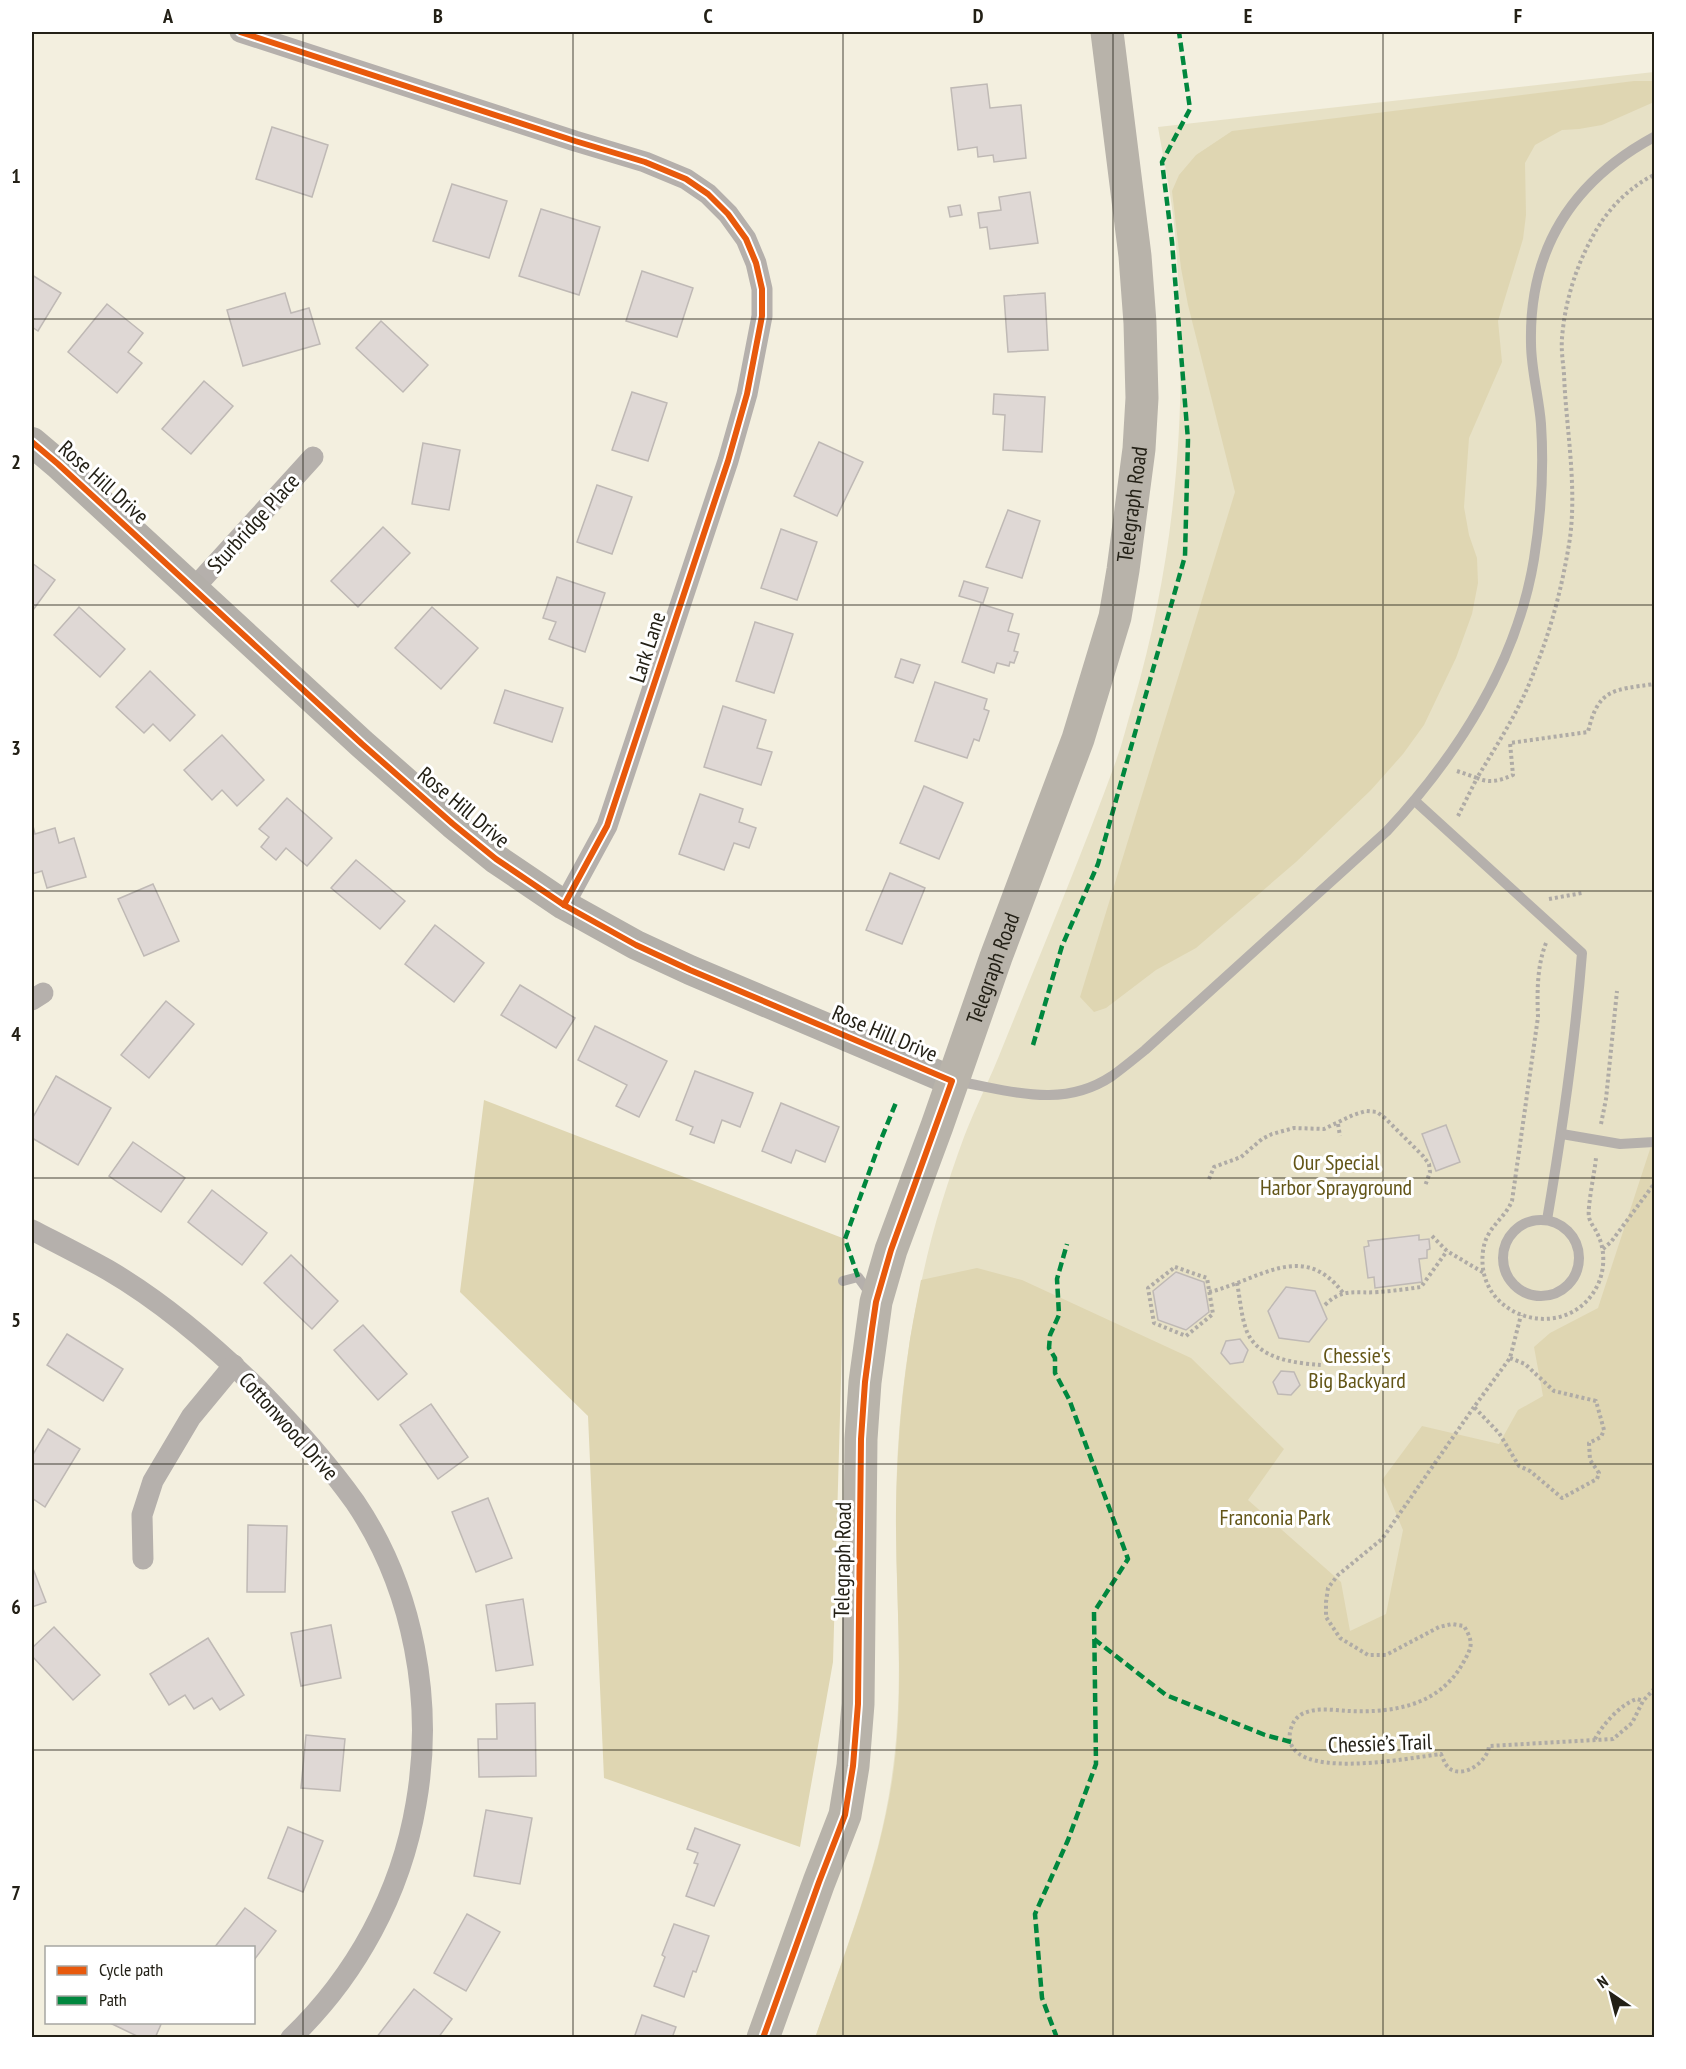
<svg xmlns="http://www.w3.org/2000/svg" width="1686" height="2069" font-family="'PT Sans Narrow',sans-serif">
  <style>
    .green { fill: #e7e1c6 }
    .forest { fill: #dfd6b2 }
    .building { fill: #dfd8d5; stroke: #bfb9b5; stroke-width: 1.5 }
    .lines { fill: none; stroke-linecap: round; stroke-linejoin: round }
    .path { stroke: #afaba6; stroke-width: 4; stroke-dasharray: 3 3; stroke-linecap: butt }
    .lane { stroke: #b5b0ac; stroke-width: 10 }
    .street { stroke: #b5b0ac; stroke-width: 21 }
    .secondary { stroke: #b3afa9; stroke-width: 30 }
    .primary { stroke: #b8b3aa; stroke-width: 33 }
    .quiet { stroke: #00873e; stroke-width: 4.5; stroke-dasharray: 9 4.5; stroke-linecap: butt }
    .cycleway-casing { stroke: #fff; stroke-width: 10 }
    .cycleway { stroke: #e8590c; stroke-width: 6 }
    .grid { fill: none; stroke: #232016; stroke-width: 1.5; stroke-opacity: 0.55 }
    .labels { text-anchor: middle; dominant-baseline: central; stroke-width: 6; stroke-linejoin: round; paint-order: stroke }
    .street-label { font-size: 22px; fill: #232016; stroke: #fff }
    .park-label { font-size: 22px; fill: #635517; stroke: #fff }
    .neatline { fill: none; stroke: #232016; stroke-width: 2 }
    .grid-label { font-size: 20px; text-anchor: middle; font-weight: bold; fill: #232016 }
  </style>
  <rect width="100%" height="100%" fill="#f3efdf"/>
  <path class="green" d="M 1654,72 L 1654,2037 L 815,2038 C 844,1954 878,1870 891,1782 C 905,1694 896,1604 896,1515 C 896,1436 904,1357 922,1279 C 932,1231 947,1183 964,1137 C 976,1106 991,1077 1003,1046 C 1041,952 1081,857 1116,761 C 1123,742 1127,723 1133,704 C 1178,550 1189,394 1175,234 C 1172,198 1164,162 1158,127 Z"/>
  <g class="forest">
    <path d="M 1634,81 L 1654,81 L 1654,102 L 1602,125 L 1579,129 L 1562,130 L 1535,145 L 1525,163 L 1526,215 L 1523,239 L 1498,321 L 1502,362 L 1469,438 L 1464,507 L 1469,535 L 1477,558 L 1478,583 L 1472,614 L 1456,658 L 1424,725 L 1403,754 L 1371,790 L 1296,862 L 1196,948 L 1156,970 L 1106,1008 L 1094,1012 L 1080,997 L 1235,492 L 1188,305 L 1181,268 L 1172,191 L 1179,175 L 1196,155 L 1232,131 Z"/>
    <path d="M 484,1100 L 845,1239 L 833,1662 L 800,1847 L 604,1778 L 588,1416 L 460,1292 Z"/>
    <path d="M 1654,1137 L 1654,2037 L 815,2038 C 845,1953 878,1870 892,1782 C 906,1692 895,1600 896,1510 C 897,1460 900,1410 907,1361 C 910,1334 916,1307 921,1280 L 977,1268 L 1022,1280 L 1191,1358 L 1284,1449 L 1248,1500 L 1341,1582 L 1350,1631 L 1386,1614 L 1403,1530 L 1382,1480 L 1422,1426 L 1499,1444 L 1518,1410 L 1543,1396 L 1534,1347 L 1550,1333 L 1598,1308 Z"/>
  </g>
  <g class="building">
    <path d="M 987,84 L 990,108 L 1021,105 L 1026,158 L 994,162 L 993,155 L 978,157 L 977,147 L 958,150 L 951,88 Z"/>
    <path d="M 272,127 L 328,145 L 312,197 L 256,179 Z"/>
    <path d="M 452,184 L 507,201 L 489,258 L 433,241 Z"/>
    <path d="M 1030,192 L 1038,243 L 990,249 L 987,227 L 980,228 L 978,213 L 1001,210 L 999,197 Z"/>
    <path d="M 960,205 L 962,215 L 950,217 L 948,207 Z"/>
    <path d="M 541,209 L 600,227 L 579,295 L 519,276 Z"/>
    <path d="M 642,271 L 693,288 L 677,337 L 626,321 Z"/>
    <path d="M 32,275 L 61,293 L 38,331 L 32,327 Z"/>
    <path d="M 285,293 L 291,313 L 309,308 L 320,344 L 243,366 L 227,310 Z"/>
    <path d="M 1045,293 L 1048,350 L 1008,352 L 1004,296 Z"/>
    <path d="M 107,304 L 143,333 L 128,352 L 142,363 L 117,393 L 68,352 Z"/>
    <path d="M 381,321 L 428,365 L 403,392 L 356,348 Z"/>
    <path d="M 204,381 L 233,406 L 191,454 L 162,429 Z"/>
    <path d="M 632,392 L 667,403 L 648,461 L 612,450 Z"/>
    <path d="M 994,394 L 1045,397 L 1042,452 L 1003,450 L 1005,415 L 993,414 Z"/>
    <path d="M 819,442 L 863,462 L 837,516 L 794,496 Z"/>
    <path d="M 423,443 L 460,450 L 449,510 L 412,504 Z"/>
    <path d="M 597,485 L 632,497 L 612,554 L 577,542 Z"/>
    <path d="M 1008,510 L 1040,521 L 1022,578 L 986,567 Z"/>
    <path d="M 383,527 L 410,553 L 358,607 L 331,581 Z"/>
    <path d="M 781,529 L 817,542 L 797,600 L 761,588 Z"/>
    <path d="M 32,563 L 55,580 L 33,610 L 32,609 Z"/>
    <path d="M 557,577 L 605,593 L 585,652 L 549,639 L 556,622 L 543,618 Z"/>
    <path d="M 964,581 L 988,588 L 983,603 L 959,596 Z"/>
    <path d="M 981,604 L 1013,614 L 1008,631 L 1019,634 L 1014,651 L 1018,652 L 1014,663 L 1010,662 L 1009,666 L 997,663 L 994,673 L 962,662 Z"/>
    <path d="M 79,607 L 125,649 L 100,677 L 54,635 Z"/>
    <path d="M 432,607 L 478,648 L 441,689 L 395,648 Z"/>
    <path d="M 755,622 L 793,634 L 774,693 L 736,681 Z"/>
    <path d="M 901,659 L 920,665 L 913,683 L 895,677 Z"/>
    <path d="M 150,671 L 195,715 L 170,741 L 153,724 L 144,733 L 116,707 Z"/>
    <path d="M 935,682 L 987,699 L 984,709 L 989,711 L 979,741 L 974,739 L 967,758 L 915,741 Z"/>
    <path d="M 505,690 L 563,708 L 552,742 L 494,723 Z"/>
    <path d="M 723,706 L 766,720 L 757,748 L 772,752 L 761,785 L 704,767 Z"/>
    <path d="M 222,735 L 264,780 L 237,806 L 222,790 L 212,800 L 184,770 Z"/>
    <path d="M 924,786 L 963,803 L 939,859 L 900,843 Z"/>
    <path d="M 700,794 L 743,809 L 739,822 L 756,828 L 749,848 L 734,843 L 724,870 L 679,854 Z"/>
    <path d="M 287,798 L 332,838 L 307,866 L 286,848 L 276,860 L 261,847 L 269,837 L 259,829 Z"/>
    <path d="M 32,822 L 35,834 L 55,828 L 59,843 L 74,838 L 86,877 L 47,888 L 42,871 L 32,874 Z"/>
    <path d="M 356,860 L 405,901 L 380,929 L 331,888 Z"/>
    <path d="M 890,873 L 925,888 L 902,944 L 866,930 Z"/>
    <path d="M 153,884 L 179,941 L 144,956 L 118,899 Z"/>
    <path d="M 435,925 L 484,963 L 454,1002 L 405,964 Z"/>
    <path d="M 520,985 L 575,1018 L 556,1048 L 501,1015 Z"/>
    <path d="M 166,1001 L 194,1024 L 149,1078 L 121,1055 Z"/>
    <path d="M 595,1026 L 667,1061 L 639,1117 L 616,1106 L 627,1085 L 578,1060 Z"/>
    <path d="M 695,1071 L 753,1093 L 740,1127 L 722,1120 L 714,1143 L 690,1134 L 693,1127 L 676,1120 Z"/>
    <path d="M 56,1076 L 111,1108 L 78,1165 L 32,1138 L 32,1119 Z"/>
    <path d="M 781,1103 L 839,1127 L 825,1162 L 796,1150 L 791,1163 L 762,1151 Z"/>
    <path d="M 1446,1125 L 1460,1162 L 1436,1171 L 1422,1134 Z"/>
    <path d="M 133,1142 L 185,1178 L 161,1212 L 109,1176 Z"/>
    <path d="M 212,1190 L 267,1233 L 242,1265 L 188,1222 Z"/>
    <path d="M 1419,1235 L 1419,1240 L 1429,1239 L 1430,1249 L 1427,1250 L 1427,1258 L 1419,1259 L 1422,1282 L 1375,1288 L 1374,1277 L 1368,1278 L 1364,1247 L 1369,1246 L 1368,1241 Z"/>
    <path d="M 291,1255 L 338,1301 L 312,1329 L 264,1283 Z"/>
    <path d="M 1176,1272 L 1204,1282 L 1209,1312 L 1186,1330 L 1158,1320 L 1153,1291 Z"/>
    <path d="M 1286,1287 L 1315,1291 L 1327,1319 L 1309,1342 L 1279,1338 L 1268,1311 Z"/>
    <path d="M 363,1325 L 407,1374 L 378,1400 L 334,1350 Z"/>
    <path d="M 67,1334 L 123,1369 L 103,1401 L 47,1365 Z"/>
    <path d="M 1240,1339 L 1248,1350 L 1243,1362 L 1230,1364 L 1221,1353 L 1226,1341 Z"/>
    <path d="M 1281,1371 L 1294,1372 L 1300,1385 L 1291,1395 L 1278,1394 L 1273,1382 Z"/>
    <path d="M 431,1404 L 468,1457 L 438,1479 L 400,1425 Z"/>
    <path d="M 48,1429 L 80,1449 L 45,1507 L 32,1498 L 32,1456 Z"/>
    <path d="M 488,1498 L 512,1558 L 476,1572 L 452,1512 Z"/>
    <path d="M 248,1525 L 287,1526 L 285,1592 L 247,1592 Z"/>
    <path d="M 32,1566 L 46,1602 L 32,1607 Z"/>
    <path d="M 523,1599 L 533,1665 L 496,1671 L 486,1605 Z"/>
    <path d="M 331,1625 L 341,1678 L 301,1686 L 291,1633 Z"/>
    <path d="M 54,1627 L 100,1675 L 73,1700 L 32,1656 L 32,1648 Z"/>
    <path d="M 208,1638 L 244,1695 L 220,1710 L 212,1698 L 194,1709 L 185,1695 L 169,1705 L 150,1674 Z"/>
    <path d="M 535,1703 L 536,1776 L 479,1777 L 478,1739 L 497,1739 L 496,1704 Z"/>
    <path d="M 306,1735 L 345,1739 L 340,1791 L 301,1788 Z"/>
    <path d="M 486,1810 L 532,1818 L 520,1884 L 474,1876 Z"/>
    <path d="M 288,1827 L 323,1841 L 303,1892 L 268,1878 Z"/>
    <path d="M 695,1828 L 740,1845 L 714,1906 L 686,1896 L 698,1864 L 694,1863 L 698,1853 L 687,1849 Z"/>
    <path d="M 245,1908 L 276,1931 L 254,1960 L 254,1948 L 214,1948 Z"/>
    <path d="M 467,1914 L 500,1932 L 466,1991 L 434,1973 Z"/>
    <path d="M 674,1924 L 709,1936 L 696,1972 L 693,1971 L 684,1997 L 654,1986 L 665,1957 L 662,1955 Z"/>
    <path d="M 414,1989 L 452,2019 L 438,2038 L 376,2038 Z"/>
    <path d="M 642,2015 L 676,2027 L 672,2038 L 634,2038 Z"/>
    <path d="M 108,2022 L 162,2022 L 155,2038 L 141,2038 Z"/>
  </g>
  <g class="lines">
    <g class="path">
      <path d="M 1457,771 L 1477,778 C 1498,743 1521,708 1535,669 C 1552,627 1563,583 1570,538 C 1577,483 1566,428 1564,374 C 1563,362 1561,350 1562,338 C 1565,301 1576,266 1594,234 C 1607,210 1629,187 1654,175"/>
      <path d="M 1458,816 L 1477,778 C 1491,784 1501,780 1513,775 L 1510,743 L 1588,732 C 1598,688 1614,690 1654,684"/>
      <path d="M 1549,899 L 1582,893"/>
      <path d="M 1546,943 C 1537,966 1537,992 1538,1017 L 1512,1201 C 1504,1220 1486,1227 1483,1251 C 1474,1321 1572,1346 1599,1282 C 1605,1267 1605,1248 1597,1233 C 1595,1228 1590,1223 1589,1217 C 1587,1208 1595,1170 1596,1158"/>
      <path d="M 1338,1124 L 1340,1136"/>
      <path d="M 1601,1124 L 1606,1099 L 1617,991"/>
      <path d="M 1209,1179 L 1214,1167 L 1241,1157 L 1262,1139 L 1272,1134 L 1294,1128 L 1324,1129 L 1353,1115 L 1366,1111 L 1377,1112 L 1385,1118 L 1423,1156 L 1429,1164 L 1430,1172 L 1425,1186"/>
      <path d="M 1432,1236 L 1447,1251 L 1484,1273"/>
      <path d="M 1603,1249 L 1611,1242 L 1654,1184"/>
      <path d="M 1175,1267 L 1207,1278 L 1213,1314 L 1186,1336 L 1154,1323 L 1148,1288 Z"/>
      <path d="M 1237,1283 C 1240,1298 1241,1315 1246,1329 C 1256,1359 1294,1363 1321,1365"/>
      <path d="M 1209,1292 C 1258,1281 1303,1239 1343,1293"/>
      <path d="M 1325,1305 C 1343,1287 1356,1294 1378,1292 C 1393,1291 1407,1289 1421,1287 L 1447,1251"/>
      <path d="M 1510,1358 L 1525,1364 L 1554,1391 L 1596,1401 L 1604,1430 L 1601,1437 L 1589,1443 L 1590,1460 L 1599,1473 L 1597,1479 L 1562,1498 L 1530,1471 L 1519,1466 L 1499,1433 L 1474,1407 L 1510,1358 L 1521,1315"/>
      <path d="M 1474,1407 L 1382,1539 L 1338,1575 L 1328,1588 L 1326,1602 L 1326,1617 L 1340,1638 L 1368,1655 L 1386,1655 L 1439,1627 L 1452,1624 L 1464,1626 C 1474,1643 1472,1647 1463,1663 C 1439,1706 1393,1713 1348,1711 C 1333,1710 1316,1707 1302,1714 C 1295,1718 1292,1724 1290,1732 C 1282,1784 1414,1757 1441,1754 C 1444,1761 1446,1767 1452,1770 C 1467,1777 1488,1760 1489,1746 L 1613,1739 L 1632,1723 L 1643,1701 L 1654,1689"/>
      <path d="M 1595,1739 C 1602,1725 1622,1703 1637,1699 L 1643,1701"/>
    </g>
    <g class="lane">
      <path d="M 1415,801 L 1582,953 C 1575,1043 1562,1132 1547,1220"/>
      <path d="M 955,1081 C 1010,1090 1061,1110 1112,1076 C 1123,1068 1134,1059 1145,1050 L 1387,831 C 1457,756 1517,663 1534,559 C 1541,515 1544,469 1541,424 C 1539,397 1531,370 1531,343 C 1529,249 1573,181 1654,137"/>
      <path d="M 1562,1134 L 1620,1144 L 1654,1142"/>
      <circle cx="1541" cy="1258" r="38"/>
      <path d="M 843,1281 L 858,1277 L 872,1296"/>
    </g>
    <g class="street">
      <path d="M 240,32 L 575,141 L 645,162 L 686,179 L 708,194 L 728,214 L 746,239 L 756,263 L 762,289 L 762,316 L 747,394 L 728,461 L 607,826 L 564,905"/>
      <path d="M 194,588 L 313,457"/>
      <path d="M 32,1000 L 43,993"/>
      <path d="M 32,1230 C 57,1243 83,1256 108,1270 C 163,1302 214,1346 259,1390 C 294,1426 326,1461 355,1502 C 414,1589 434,1702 416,1804 C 401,1893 356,1976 291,2038"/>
      <path d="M 143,1559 L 142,1515 L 153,1481 L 191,1417 L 234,1365"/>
    </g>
    <path class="secondary" d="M 32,442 L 58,464 L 362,744 L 453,824 L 496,859 L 564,905 L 636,945 L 690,970 L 952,1081"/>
    <path class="primary" id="s1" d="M 763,2038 L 819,1882 L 845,1815 L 853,1766 L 858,1704 L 861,1439 L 865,1382 L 876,1302 L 891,1250 L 937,1126 L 996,957 L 1078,739 L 1115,617 L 1123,570 L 1139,449 L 1142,398 L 1140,323 L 1135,256 L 1107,32"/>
    <g class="quiet">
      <path d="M 1033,1045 L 1062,946 L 1098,864 L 1185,556 L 1188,440 L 1172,242 L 1162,162 L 1190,109 L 1179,32"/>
      <path d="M 858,1277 L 845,1239 L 880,1142 L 897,1100"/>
      <path d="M 1094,1639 L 1166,1695 L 1265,1735 L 1291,1742"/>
      <path d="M 1057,2038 L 1042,1998 L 1035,1914 L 1068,1840 L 1096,1764 L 1094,1612 L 1128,1559 L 1069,1399 L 1055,1373 L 1055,1358 L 1049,1348 L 1050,1335 L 1059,1315 L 1057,1279 L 1067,1244"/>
    </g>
    <g class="cycleway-casing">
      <g id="cycleway">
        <path d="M 240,32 L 575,141 L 645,162 L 686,179 L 708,194 L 728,214 L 746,239 L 756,263 L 762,289 L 762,316 L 747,394 L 728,461 L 607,826 L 564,905"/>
        <path d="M 32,442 L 58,464 L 362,744 L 453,824 L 496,859 L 564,905 L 636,945 L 690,970 L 952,1081 L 891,1250 L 876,1302 L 872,1329 L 865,1382 L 861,1439 L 858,1704 L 853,1766 L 845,1815 L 819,1882 L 763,2038"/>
      </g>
    </g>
    <use href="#cycleway" class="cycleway"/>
  </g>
  <path class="grid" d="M 303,32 L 303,2038M 573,32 L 573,2038M 843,32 L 843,2038M 1113,32 L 1113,2038M 1383,32 L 1383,2038M 32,319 L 1654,319M 32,605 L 1654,605M 32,891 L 1654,891M 32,1178 L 1654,1178M 32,1464 L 1654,1464M 32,1750 L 1654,1750"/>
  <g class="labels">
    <g class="street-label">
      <text transform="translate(104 482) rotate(42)">Rose Hill Drive</text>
      <text stroke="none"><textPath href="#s1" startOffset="1592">Telegraph Road</textPath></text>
      <text transform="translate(253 523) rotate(-48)">Sturbridge Place</text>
      <text transform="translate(647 647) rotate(-72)">Lark Lane</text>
      <text transform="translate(464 807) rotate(40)">Rose Hill Drive</text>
      <text stroke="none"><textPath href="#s1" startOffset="1106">Telegraph Road</textPath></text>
      <text transform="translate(885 1033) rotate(23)">Rose Hill Drive</text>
      <text transform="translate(289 1426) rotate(48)">Cottonwood Drive</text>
      <text transform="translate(842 1560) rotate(-89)">Telegraph Road</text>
      <text transform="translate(1380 1743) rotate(-2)">Chessie’s Trail</text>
    </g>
    <g class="park-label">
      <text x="1336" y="1162">Our Special<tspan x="1336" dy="25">Harbor Sprayground</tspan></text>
      <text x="1357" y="1355">Chessie's<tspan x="1357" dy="25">Big Backyard</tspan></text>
      <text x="1275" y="1517">Franconia Park</text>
    </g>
  </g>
  <rect width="1686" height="2069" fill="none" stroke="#ffffff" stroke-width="66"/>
  <rect x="45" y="1946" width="210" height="78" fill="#ffffff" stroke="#a7a6a2" stroke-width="1.5"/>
  <rect x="57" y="1966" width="30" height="9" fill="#e8590c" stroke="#a7a6a2" stroke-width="1.5"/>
  <text x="99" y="1976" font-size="18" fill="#232016">Cycle path</text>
  <rect x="57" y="1996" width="30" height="9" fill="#00873e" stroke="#a7a6a2" stroke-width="1.5"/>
  <text x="99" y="2006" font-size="18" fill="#232016">Path</text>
  <g transform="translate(1611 1994) rotate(325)" stroke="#ffffff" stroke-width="4.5" paint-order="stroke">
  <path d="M0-4.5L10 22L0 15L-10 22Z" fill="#232016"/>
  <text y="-9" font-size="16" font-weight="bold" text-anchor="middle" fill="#232016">N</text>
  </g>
  <rect x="33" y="33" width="1620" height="2003" class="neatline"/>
  <g class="grid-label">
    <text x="168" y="23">A</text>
    <text x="438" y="23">B</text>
    <text x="708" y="23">C</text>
    <text x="978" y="23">D</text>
    <text x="1248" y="23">E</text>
    <text x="1518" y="23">F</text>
    <text x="16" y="183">1</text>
    <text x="16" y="469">2</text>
    <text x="16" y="755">3</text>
    <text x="16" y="1041">4</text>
    <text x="16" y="1327">5</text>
    <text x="16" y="1614">6</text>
    <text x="16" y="1900">7</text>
  </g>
</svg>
